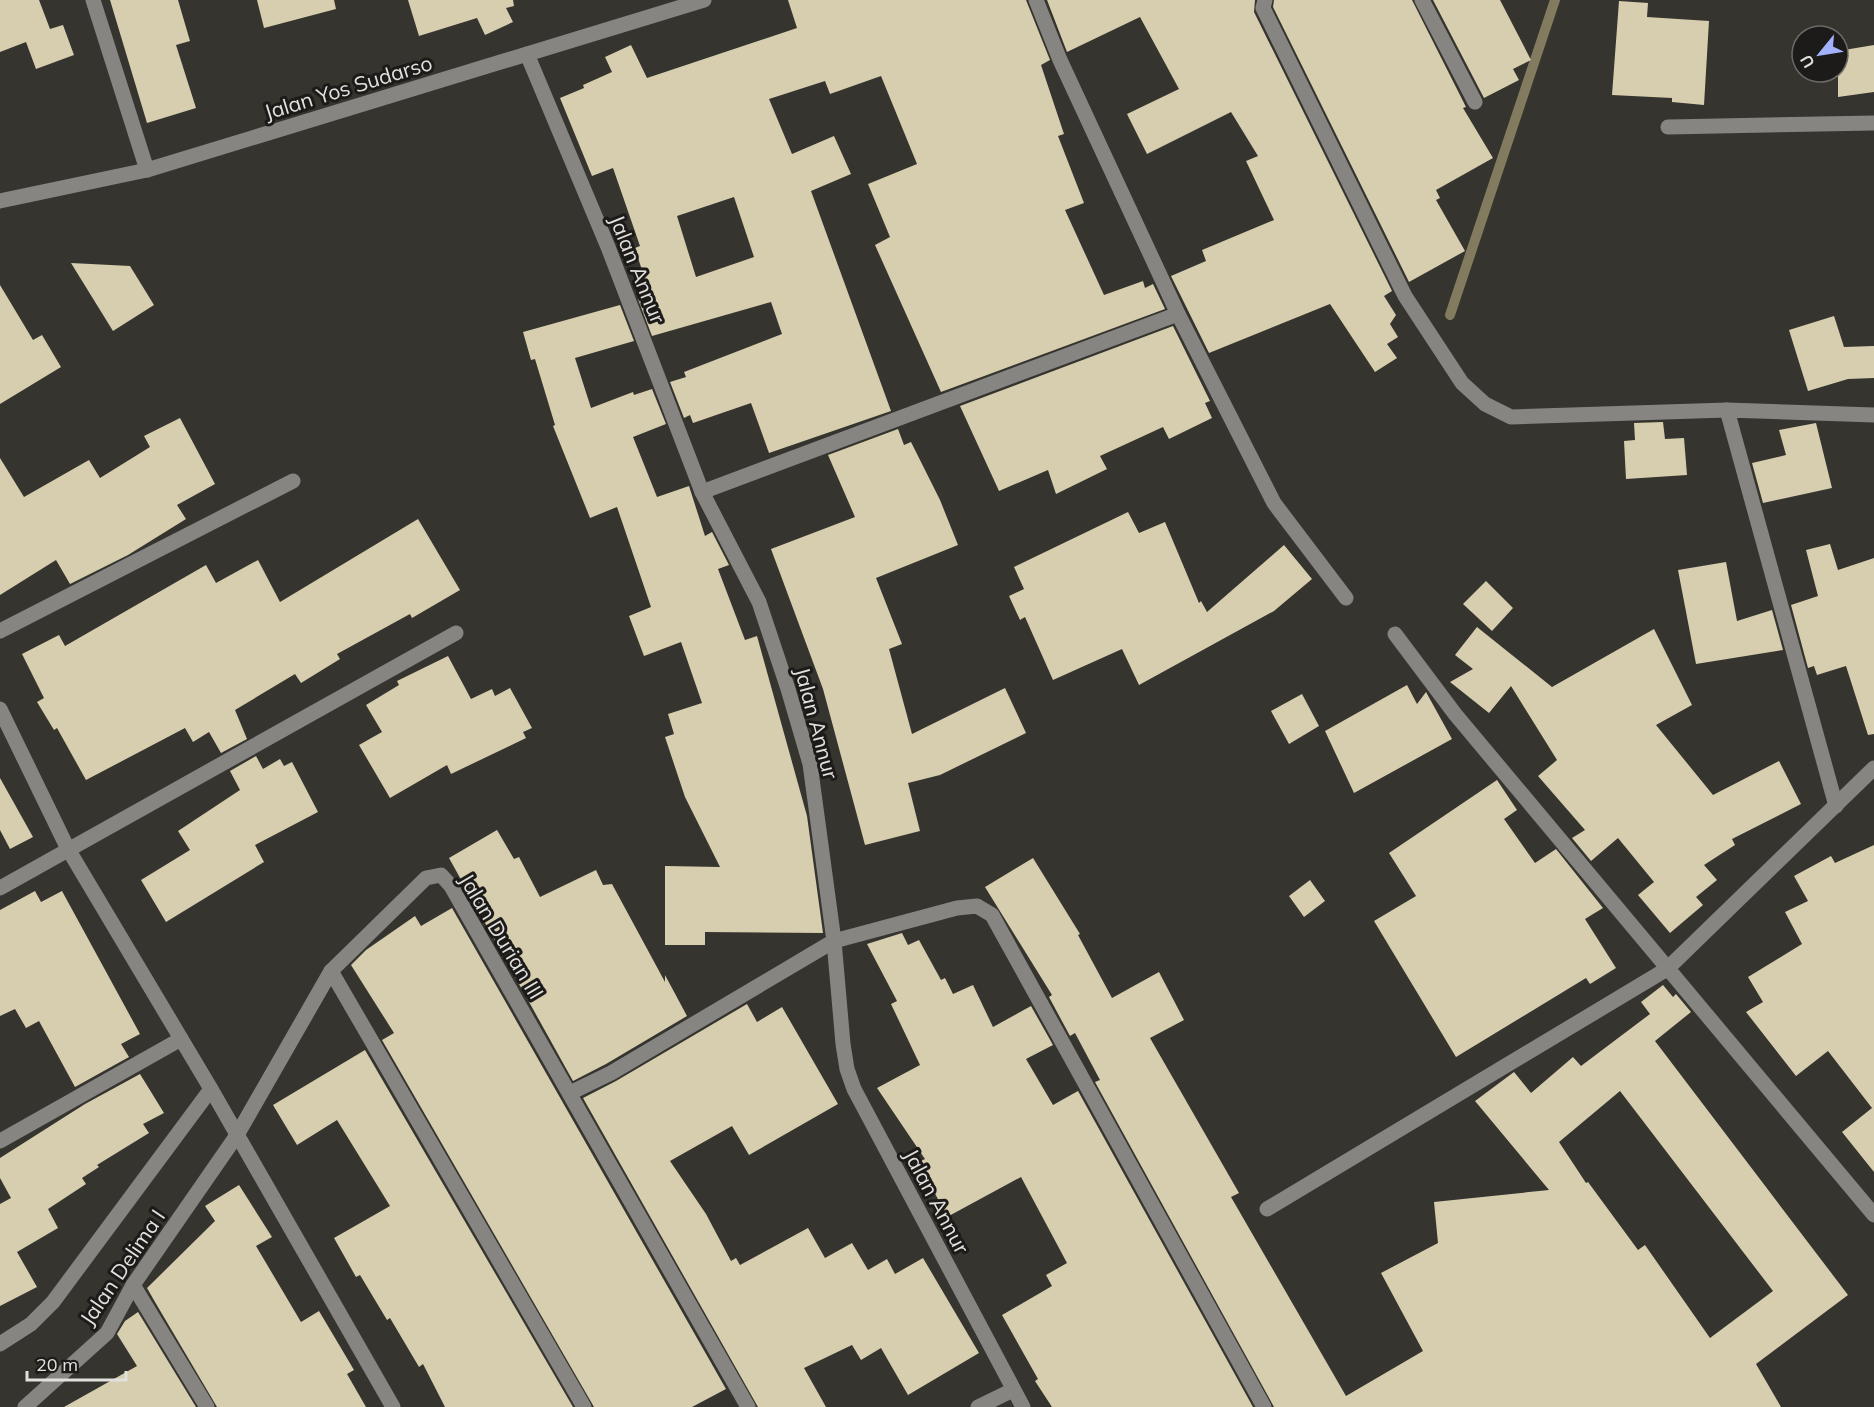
<svg xmlns="http://www.w3.org/2000/svg" width="1874" height="1407" font-family="Mulish,sans-serif">
  <style>
    .lines { fill: none; stroke-linecap: round; stroke-linejoin: round }
    .stream { stroke: #837b5f; stroke-width: 10 }
    .building { fill: #d7ceaf; fill-rule: evenodd }
    .minor { stroke: #868582; stroke-width: 15 }
    .labels { text-anchor: middle; dominant-baseline: central; stroke-width: 6; stroke-linejoin: round; paint-order: stroke }
    .street-label { font-size: 21px; fill: #e2e1dd; stroke: #1c1b19 }
  </style>
  <rect width="100%" height="100%" fill="#35342e"/>
  <g class="lines">
    <path class="stream" d="M 1450,315 L 1555,0"/>
  </g>
  <g class="building">
    <path d="M 0,0 L 39,0 L 50,29 L 63,25 L 74,55 L 36,69 L 26,42 L 0,52 Z"/>
    <path d="M 110,0 L 178,0 L 190,41 L 176,45 L 196,108 L 147,123 Z"/>
    <path d="M 257,0 L 334,0 L 336,9 L 264,28 Z"/>
    <path d="M 408,0 L 513,0 L 514,6 L 506,8 L 513,22 L 485,35 L 477,18 L 419,36 Z"/>
    <path d="M 788,0 L 1026,0 L 1050,60 L 1041,65 L 1064,134 L 1058,136 L 1084,203 L 1065,210 L 1104,295 L 1143,281 L 1145,288 L 1153,284 L 1165,309 L 941,392 L 875,245 L 890,237 L 868,184 L 917,164 L 881,76 L 830,94 L 825,81 L 769,99 L 792,154 L 834,136 L 851,174 L 811,191 L 891,411 L 769,453 L 751,403 L 693,423 L 690,415 L 684,418 L 670,382 L 686,377 L 684,372 L 782,334 L 771,302 L 652,336 L 638,299 L 650,296 L 635,248 L 640,246 L 613,168 L 592,176 L 560,98 L 584,88 L 583,85 L 612,72 L 605,57 L 631,45 L 647,78 L 797,28 ZM 734,197 L 754,257 L 696,277 L 677,216 Z"/>
    <path d="M 1047,0 L 1255,0 L 1254,12 L 1392,291 L 1384,296 L 1396,315 L 1390,324 L 1398,337 L 1387,344 L 1397,358 L 1375,372 L 1330,304 L 1209,353 L 1171,276 L 1206,261 L 1202,250 L 1274,220 L 1246,161 L 1258,156 L 1231,112 L 1147,154 L 1127,114 L 1179,89 L 1140,17 L 1067,52 Z"/>
    <path d="M 1274,0 L 1412,0 L 1466,107 L 1463,108 L 1493,158 L 1436,190 L 1440,198 L 1436,200 L 1465,251 L 1409,282 L 1273,7 Z"/>
    <path d="M 1433,0 L 1500,0 L 1531,60 L 1513,69 L 1519,80 L 1484,98 Z"/>
    <path d="M 1619,1 L 1648,3 L 1647,17 L 1709,21 L 1704,105 L 1672,102 L 1672,98 L 1612,95 Z"/>
    <path d="M 1874,45 L 1874,92 L 1838,97 L 1838,51 Z"/>
    <path d="M 71,263 L 130,266 L 154,305 L 113,331 Z"/>
    <path d="M 0,285 L 33,340 L 42,335 L 61,367 L 0,404 Z"/>
    <path d="M 620,305 L 634,341 L 575,358 L 591,408 L 633,392 L 634,395 L 652,389 L 666,424 L 633,437 L 657,497 L 689,486 L 705,536 L 712,532 L 729,565 L 718,569 L 745,640 L 757,636 L 807,816 L 823,933 L 705,932 L 705,945 L 665,945 L 665,866 L 720,867 L 685,797 L 665,737 L 674,734 L 668,714 L 702,703 L 681,642 L 644,656 L 629,616 L 651,607 L 617,507 L 590,518 L 553,426 L 555,425 L 535,359 L 531,360 L 523,332 Z"/>
    <path d="M 1834,316 L 1844,347 L 1874,346 L 1874,378 L 1848,379 L 1808,391 L 1789,330 Z"/>
    <path d="M 1173,326 L 1210,401 L 1205,403 L 1212,418 L 1169,439 L 1163,427 L 1100,456 L 1107,469 L 1056,494 L 1048,470 L 999,491 L 960,406 Z"/>
    <path d="M 180,418 L 215,484 L 177,505 L 186,519 L 128,555 L 70,584 L 56,560 L 0,595 L 0,458 L 24,497 L 89,460 L 100,478 L 150,447 L 144,436 Z"/>
    <path d="M 1663,422 L 1665,439 L 1684,438 L 1687,475 L 1626,479 L 1624,441 L 1635,440 L 1634,423 Z"/>
    <path d="M 1816,423 L 1832,488 L 1763,503 L 1752,463 L 1786,455 L 1779,430 Z"/>
    <path d="M 898,429 L 904,445 L 911,442 L 940,500 L 958,545 L 876,578 L 902,644 L 889,649 L 912,734 L 1005,688 L 1026,733 L 940,775 L 908,783 L 920,831 L 865,845 L 823,689 L 771,549 L 855,517 L 828,455 Z"/>
    <path d="M 1128,512 L 1139,533 L 1165,522 L 1199,603 L 1201,601 L 1207,612 L 1284,545 L 1312,579 L 1274,611 L 1139,685 L 1122,649 L 1053,680 L 1025,617 L 1020,620 L 1009,596 L 1024,589 L 1014,567 Z"/>
    <path d="M 418,519 L 460,590 L 412,618 L 410,614 L 337,654 L 340,659 L 301,683 L 295,674 L 235,710 L 247,739 L 221,753 L 209,732 L 193,742 L 185,728 L 86,780 L 57,728 L 54,730 L 37,702 L 44,698 L 22,654 L 59,635 L 65,646 L 206,565 L 216,583 L 258,560 L 280,602 Z"/>
    <path d="M 1830,544 L 1838,570 L 1874,558 L 1874,734 L 1868,735 L 1846,666 L 1817,675 L 1814,666 L 1808,668 L 1791,605 L 1818,596 L 1806,550 Z"/>
    <path d="M 1726,562 L 1737,621 L 1772,610 L 1783,650 L 1696,664 L 1678,570 Z"/>
    <path d="M 1486,581 L 1513,608 L 1492,631 L 1463,604 Z"/>
    <path d="M 1477,627 L 1552,687 L 1654,629 L 1692,705 L 1656,725 L 1713,795 L 1779,761 L 1801,804 L 1732,839 L 1735,845 L 1704,865 L 1717,880 L 1696,897 L 1703,905 L 1670,933 L 1638,895 L 1654,882 L 1618,838 L 1591,861 L 1572,838 L 1585,830 L 1538,776 L 1557,760 L 1511,686 L 1489,713 L 1450,682 L 1473,669 L 1455,655 Z"/>
    <path d="M 448,656 L 471,699 L 492,689 L 495,696 L 510,688 L 532,728 L 523,732 L 526,738 L 451,774 L 447,765 L 390,798 L 359,745 L 382,732 L 366,705 L 399,685 L 397,681 Z"/>
    <path d="M 1407,685 L 1417,704 L 1426,692 L 1452,739 L 1354,793 L 1325,731 Z"/>
    <path d="M 1302,694 L 1319,726 L 1289,744 L 1271,711 Z"/>
    <path d="M 256,756 L 263,769 L 280,759 L 284,766 L 292,762 L 318,812 L 255,845 L 264,862 L 166,922 L 141,880 L 190,850 L 178,831 L 240,790 L 230,771 Z"/>
    <path d="M 0,778 L 33,837 L 10,849 L 0,830 Z"/>
    <path d="M 1497,780 L 1517,810 L 1504,819 L 1535,863 L 1556,849 L 1603,908 L 1585,919 L 1616,968 L 1590,984 L 1586,978 L 1456,1057 L 1374,921 L 1416,896 L 1389,853 Z"/>
    <path d="M 497,830 L 514,859 L 519,857 L 540,897 L 596,870 L 603,885 L 612,884 L 665,982 L 665,975 L 687,1016 L 606,1064 L 573,1081 L 449,858 Z"/>
    <path d="M 1874,845 L 1874,1172 L 1842,1132 L 1872,1108 L 1828,1051 L 1796,1076 L 1746,1012 L 1763,1002 L 1748,977 L 1802,944 L 1785,912 L 1808,901 L 1794,876 L 1831,856 L 1835,863 Z"/>
    <path d="M 1033,858 L 1080,934 L 1078,935 L 1112,998 L 1159,972 L 1184,1020 L 1150,1038 L 1239,1193 L 1231,1197 L 1346,1396 L 1423,1351 L 1381,1273 L 1438,1243 L 1434,1202 L 1549,1190 L 1475,1101 L 1514,1072 L 1531,1093 L 1573,1057 L 1581,1066 L 1650,1014 L 1641,1002 L 1663,985 L 1673,997 L 1676,994 L 1691,1012 L 1655,1041 L 1848,1295 L 1756,1364 L 1781,1407 L 1274,1407 L 1095,1082 L 1100,1080 L 1075,1033 L 1070,1036 L 1049,997 L 1052,995 L 985,887 ZM 1620,1091 L 1773,1291 L 1710,1338 L 1645,1245 L 1638,1250 L 1588,1182 L 1586,1183 L 1559,1142 Z"/>
    <path d="M 1310,880 L 1325,901 L 1304,917 L 1289,896 Z"/>
    <path d="M 35,891 L 41,902 L 62,891 L 140,1034 L 121,1044 L 129,1057 L 75,1087 L 39,1021 L 26,1028 L 15,1009 L 0,1016 L 0,910 Z"/>
    <path d="M 452,908 L 726,1389 L 692,1407 L 594,1407 L 382,1040 L 394,1033 L 351,965 L 366,950 L 415,916 L 421,926 Z"/>
    <path d="M 902,933 L 908,945 L 919,940 L 941,980 L 945,978 L 953,994 L 973,985 L 993,1027 L 1031,1006 L 1053,1045 L 1026,1059 L 1053,1105 L 1078,1091 L 1253,1407 L 1052,1407 L 1035,1381 L 1038,1379 L 1002,1315 L 1052,1286 L 1046,1275 L 1067,1263 L 1021,1177 L 947,1217 L 919,1162 L 925,1159 L 877,1088 L 920,1065 L 891,1004 L 897,1001 L 867,944 Z"/>
    <path d="M 747,1004 L 757,1022 L 782,1007 L 838,1104 L 749,1155 L 732,1126 L 670,1161 L 706,1214 L 731,1261 L 736,1258 L 740,1265 L 808,1228 L 825,1258 L 852,1243 L 868,1270 L 887,1259 L 895,1274 L 923,1258 L 979,1353 L 908,1395 L 881,1348 L 861,1360 L 852,1345 L 804,1368 L 826,1407 L 758,1407 L 583,1098 L 616,1081 Z"/>
    <path d="M 365,1050 L 573,1407 L 445,1407 L 423,1364 L 419,1367 L 390,1318 L 387,1320 L 360,1275 L 356,1277 L 334,1238 L 390,1206 L 337,1120 L 297,1145 L 273,1105 Z"/>
    <path d="M 140,1074 L 164,1113 L 143,1124 L 149,1133 L 97,1165 L 99,1167 L 82,1178 L 86,1184 L 48,1209 L 58,1228 L 17,1252 L 37,1287 L 0,1306 L 0,1204 L 11,1198 L 0,1178 L 0,1158 L 85,1104 Z"/>
    <path d="M 239,1185 L 272,1237 L 256,1246 L 301,1322 L 319,1311 L 354,1370 L 347,1374 L 366,1407 L 217,1407 L 155,1302 L 147,1288 L 215,1221 L 205,1206 Z"/>
    <path d="M 138,1312 L 196,1407 L 64,1407 L 137,1366 L 117,1334 L 125,1321 Z"/>
  </g>
  <g class="lines">
    <g class="minor">
      <path d="M 93,0 L 147,170"/>
      <path d="M 1036,0 L 1060,60 L 1178,314 L 1274,503 L 1346,598"/>
      <path d="M 1265,0 L 1263,8 L 1405,296 L 1462,383 L 1485,404 L 1511,417 L 1727,410"/>
      <path d="M 1422,0 L 1475,102"/>
      <path d="M 527,54 L 608,247 L 702,492 L 759,602 L 788,689 L 810,764 L 834,941 L 843,1044 L 847,1069 L 854,1089 L 1023,1407"/>
      <path d="M 1668,127 L 1874,123"/>
      <path d="M 0,201 L 147,170 L 704,0"/>
      <path d="M 702,492 L 1178,314"/>
      <path d="M 0,631 L 293,481"/>
      <path d="M 1395,634 L 1455,714 L 1874,1215"/>
      <path d="M 0,709 L 68,849 L 211,1089 L 393,1407"/>
      <path d="M 1836,806 L 1727,410 L 1874,415"/>
      <path d="M 0,888 L 456,633"/>
      <path d="M 331,971 L 584,1407"/>
      <path d="M 570,1093 L 611,1073 L 834,941 L 957,908 L 977,906 L 992,915 L 1264,1407"/>
      <path d="M 0,1141 L 181,1039"/>
      <path d="M 1267,1209 L 1667,969 L 1874,768"/>
      <path d="M 133,1285 L 207,1407"/>
      <path d="M 0,1344 L 31,1324 L 53,1302 L 211,1089"/>
      <path d="M 25,1407 L 107,1333 L 133,1285 L 237,1135 L 331,971 L 426,878 L 441,875 L 451,886 L 748,1407"/>
      <path d="M 978,1407 L 1013,1390"/>
    </g>
  </g>
  <g class="labels">
    <g class="street-label">
      <text transform="translate(348 87) rotate(-17)">Jalan Yos Sudarso</text>
      <text transform="translate(638 269) rotate(68)">Jalan Annur</text>
      <text transform="translate(817 723) rotate(75)">Jalan Annur</text>
      <text transform="translate(502 936) rotate(59)">Jalan Durian III</text>
      <text transform="translate(937 1201) rotate(62)">Jalan Annur</text>
      <text transform="translate(122 1267) rotate(-56)">Jalan Delima I</text>
    </g>
  </g>
  <g transform="translate(1820 54) rotate(240)"><circle r="28" fill="#1c1b19" stroke="#6b6a67" stroke-width="1.5"/>
  <path d="M0-4.5L10 22L0 15L-10 22Z" fill="#a2b2fd"/>
  <text y="-9" font-size="16" font-weight="bold" text-anchor="middle" fill="#e2e1dd">U</text>
  </g>
  <path d="M27 1371v9h99v-9" fill="none" stroke="#e2e1dd" stroke-width="3"/>
  <text x="36" y="1371" font-size="18" fill="#e2e1dd" stroke="#1c1b19" stroke-width="4.5" paint-order="stroke">20 m</text>
</svg>
